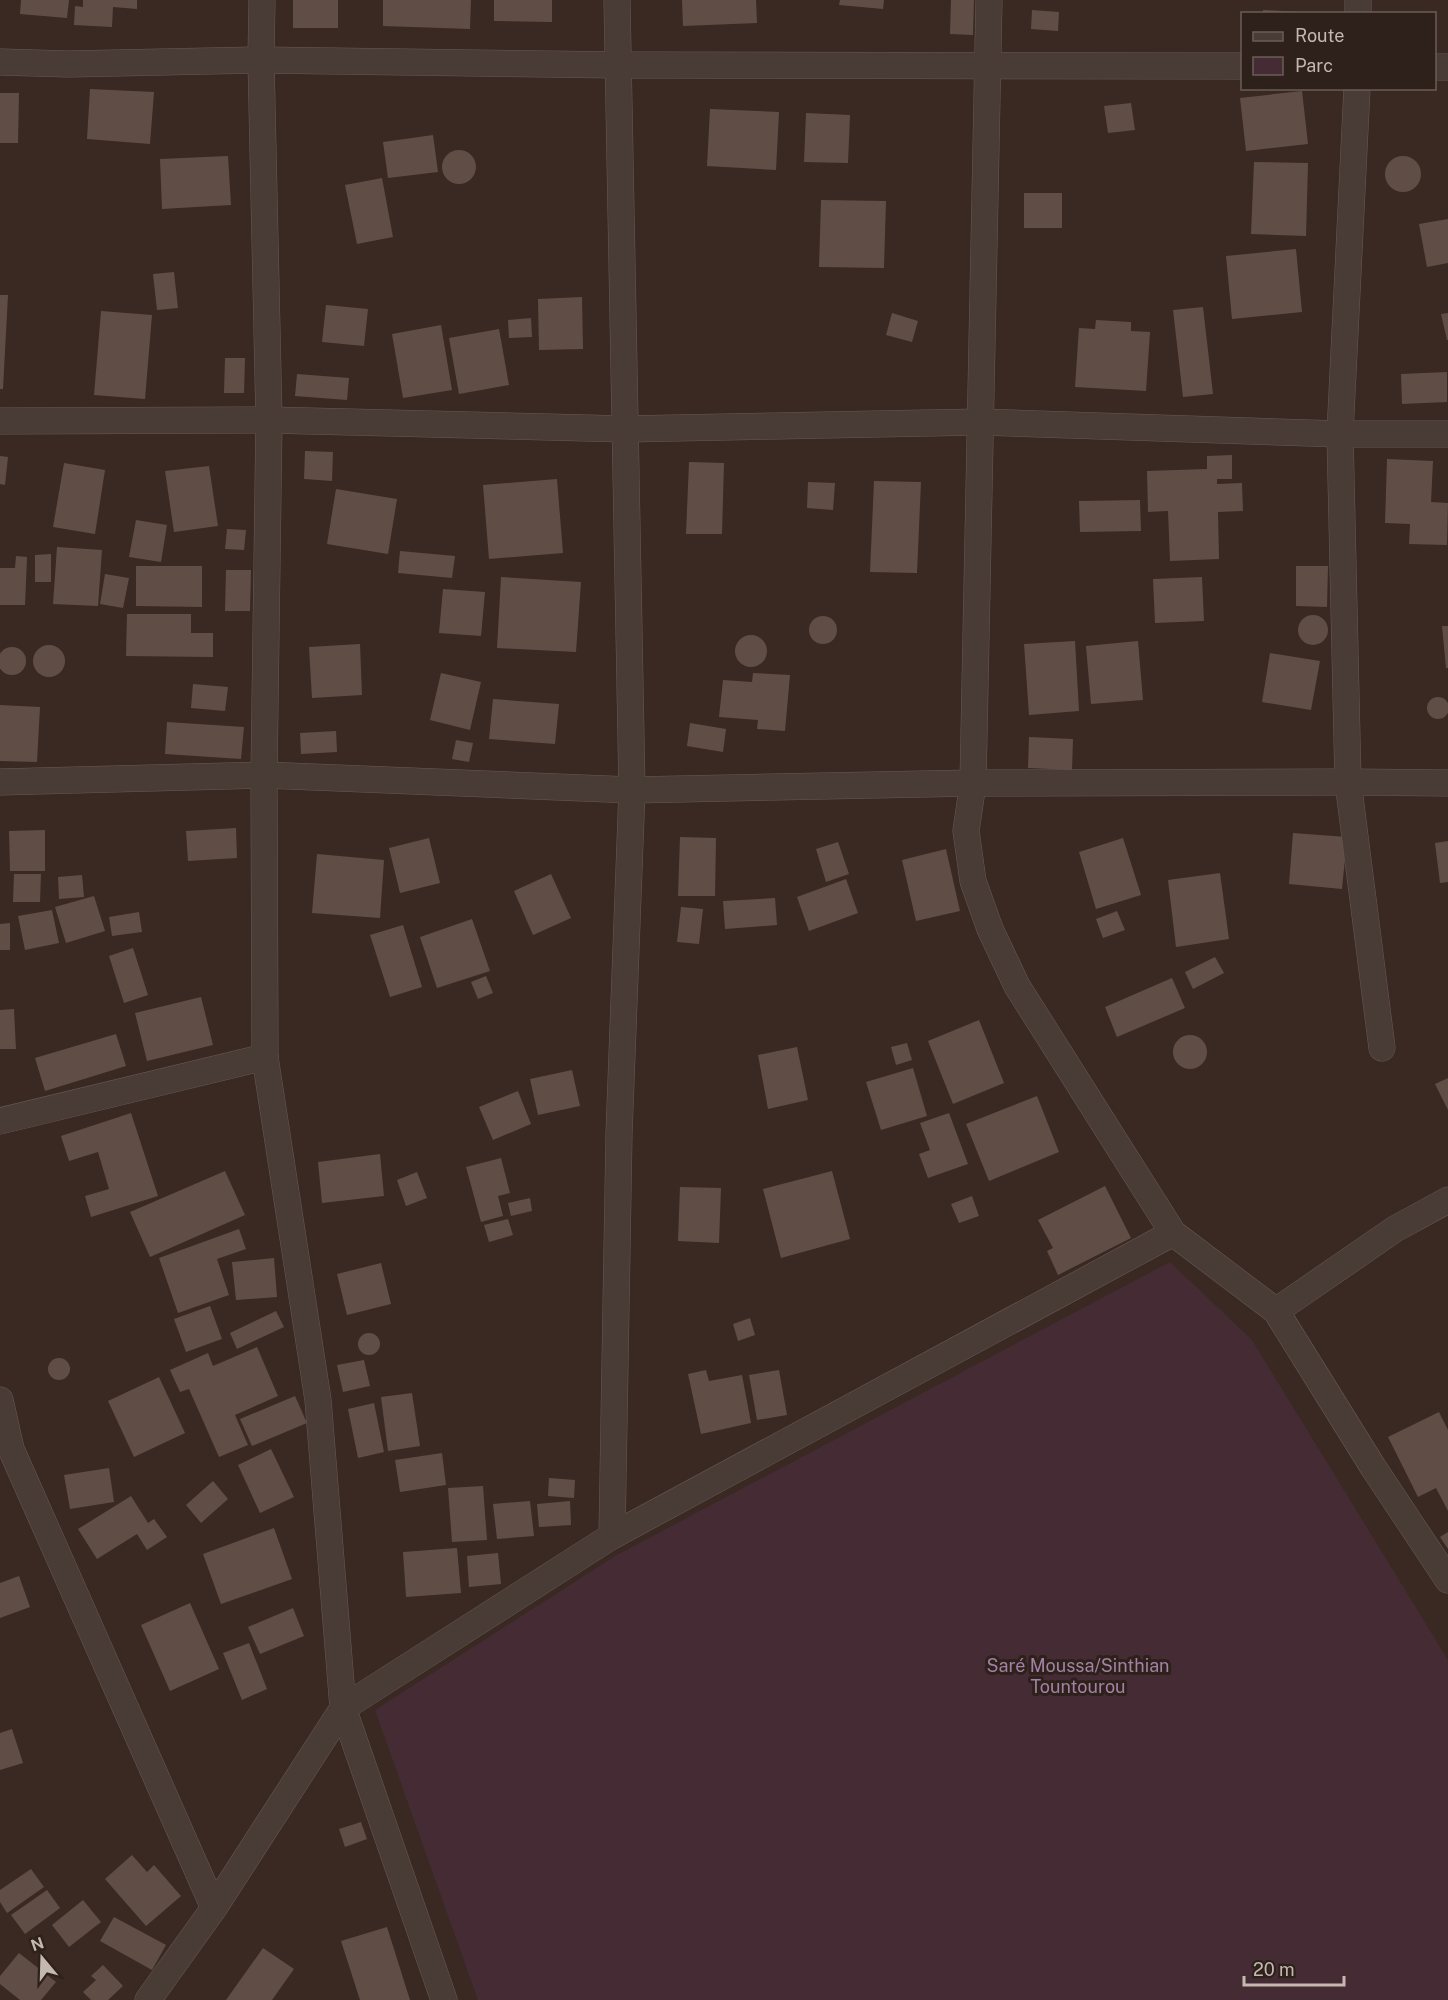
<svg xmlns="http://www.w3.org/2000/svg" width="1448" height="2000" font-family="'Public Sans',sans-serif">
  <style>
    .green { fill: #452c34 }
    .building { fill: #604e46 }
    .lines { fill: none; stroke-linecap: round; stroke-linejoin: round }
    .minor-casing { stroke: #675a54; stroke-width: 27 }
    .minor { stroke: #493c36; stroke-width: 26 }
    .labels { text-anchor: middle; dominant-baseline: central; stroke-width: 6; stroke-linejoin: round; paint-order: stroke }
    .park-label { font-size: 18px; fill: #a480a5; stroke: #2e211b }
  </style>
  <rect width="100%" height="100%" fill="#392922"/>
  <path class="green" d="M 1170,1262 L 1252,1340 L 1448,1660 L 1448,2000 L 478,2000 L 375,1710 L 617,1555 Z"/>
  <g class="building">
    <path d="M 21,0 L 69,0 L 67,18 L 20,14 Z"/>
    <path d="M 83,0 L 137,0 L 137,9 L 113,7 L 112,27 L 74,25 L 75,6 L 83,7 Z"/>
    <rect x="293" y="0" width="45" height="28"/>
    <path d="M 383,0 L 471,0 L 470,29 L 383,26 Z"/>
    <path d="M 494,0 L 552,0 L 552,22 L 494,21 Z"/>
    <path d="M 682,0 L 756,0 L 757,23 L 683,26 Z"/>
    <path d="M 840,0 L 884,0 L 883,9 L 839,5 Z"/>
    <path d="M 951,0 L 974,0 L 973,35 L 950,34 Z"/>
    <path d="M 1032,10 L 1059,12 L 1058,31 L 1031,29 Z"/>
    <path d="M 1263,10 L 1301,12 L 1301,14 L 1263,14 Z"/>
    <path d="M 90,89 L 154,92 L 150,144 L 87,139 Z"/>
    <path d="M 1302,91 L 1308,144 L 1246,151 L 1240,98 Z"/>
    <path d="M 0,93 L 19,93 L 18,143 L 0,143 Z"/>
    <path d="M 1131,103 L 1135,130 L 1108,133 L 1104,106 Z"/>
    <path d="M 710,109 L 779,112 L 776,170 L 707,166 Z"/>
    <path d="M 806,113 L 850,115 L 848,163 L 804,162 Z"/>
    <path d="M 433,135 L 438,172 L 388,178 L 383,142 Z"/>
    <circle cx="459" cy="167" r="17"/>
    <circle cx="1403" cy="174" r="18"/>
    <path d="M 228,156 L 231,205 L 162,209 L 160,159 Z"/>
    <path d="M 1254,162 L 1308,163 L 1306,236 L 1251,234 Z"/>
    <path d="M 382,178 L 393,237 L 357,244 L 345,185 Z"/>
    <rect x="1024" y="193" width="38" height="35"/>
    <path d="M 821,200 L 886,201 L 884,268 L 819,267 Z"/>
    <path d="M 1448,219 L 1448,263 L 1427,267 L 1419,224 Z"/>
    <path d="M 1296,249 L 1302,312 L 1232,319 L 1226,256 Z"/>
    <path d="M 174,272 L 178,308 L 157,310 L 153,274 Z"/>
    <path d="M 0,295 L 8,295 L 3,389 L 0,389 Z"/>
    <path d="M 582,297 L 583,349 L 539,350 L 538,299 Z"/>
    <path d="M 326,305 L 368,309 L 364,346 L 322,342 Z"/>
    <path d="M 1203,307 L 1213,394 L 1183,397 L 1173,310 Z"/>
    <path d="M 101,311 L 152,315 L 145,399 L 94,395 Z"/>
    <path d="M 892,313 L 918,321 L 912,342 L 886,335 Z"/>
    <path d="M 1448,313 L 1448,340 L 1447,340 L 1441,314 Z"/>
    <path d="M 531,318 L 532,337 L 509,338 L 508,320 Z"/>
    <path d="M 1096,320 L 1131,322 L 1131,331 L 1150,332 L 1146,391 L 1075,387 L 1079,328 L 1095,329 Z"/>
    <path d="M 441,325 L 452,390 L 403,398 L 392,334 Z"/>
    <path d="M 499,329 L 509,385 L 459,394 L 449,338 Z"/>
    <path d="M 225,358 L 245,358 L 244,393 L 224,393 Z"/>
    <path d="M 1447,372 L 1447,402 L 1402,404 L 1401,374 Z"/>
    <path d="M 297,374 L 349,378 L 347,400 L 295,396 Z"/>
    <path d="M 305,451 L 333,452 L 332,481 L 304,479 Z"/>
    <path d="M 1232,455 L 1232,479 L 1217,479 L 1217,484 L 1242,483 L 1243,511 L 1218,512 L 1219,559 L 1170,561 L 1168,511 L 1148,512 L 1147,471 L 1207,469 L 1207,456 Z"/>
    <path d="M 0,456 L 8,457 L 5,485 L 0,484 Z"/>
    <path d="M 1387,459 L 1433,461 L 1431,502 L 1448,503 L 1447,545 L 1409,544 L 1410,524 L 1385,523 Z"/>
    <path d="M 689,462 L 724,463 L 722,534 L 686,534 Z"/>
    <path d="M 64,463 L 105,470 L 95,534 L 53,527 Z"/>
    <path d="M 209,466 L 218,526 L 174,532 L 165,471 Z"/>
    <path d="M 557,479 L 563,553 L 489,559 L 483,485 Z"/>
    <path d="M 874,481 L 921,482 L 917,573 L 870,572 Z"/>
    <path d="M 808,482 L 835,483 L 833,510 L 807,508 Z"/>
    <path d="M 336,489 L 397,499 L 388,554 L 327,544 Z"/>
    <path d="M 1140,500 L 1141,531 L 1080,532 L 1079,501 Z"/>
    <path d="M 136,520 L 167,525 L 161,562 L 129,557 Z"/>
    <path d="M 227,529 L 246,530 L 244,550 L 225,549 Z"/>
    <path d="M 57,547 L 102,550 L 98,606 L 53,604 Z"/>
    <path d="M 400,551 L 455,556 L 452,578 L 398,573 Z"/>
    <path d="M 51,554 L 51,582 L 35,582 L 35,555 Z"/>
    <path d="M 16,556 L 27,557 L 25,605 L 0,605 L 0,568 L 15,568 Z"/>
    <path d="M 136,566 L 202,566 L 202,607 L 136,606 Z"/>
    <path d="M 1296,566 L 1328,566 L 1327,607 L 1296,606 Z"/>
    <path d="M 226,570 L 251,570 L 250,611 L 225,611 Z"/>
    <path d="M 105,574 L 129,578 L 123,608 L 100,604 Z"/>
    <path d="M 501,577 L 581,582 L 576,652 L 497,648 Z"/>
    <path d="M 1202,577 L 1204,621 L 1155,623 L 1153,579 Z"/>
    <path d="M 443,589 L 485,592 L 481,636 L 439,633 Z"/>
    <path d="M 127,614 L 191,614 L 191,633 L 213,633 L 213,657 L 126,656 Z"/>
    <circle cx="1313" cy="630" r="15"/>
    <circle cx="823" cy="630" r="14"/>
    <path d="M 1442,626 L 1448,626 L 1448,668 L 1446,668 Z"/>
    <circle cx="751" cy="651" r="16"/>
    <path d="M 1075,641 L 1079,711 L 1029,715 L 1024,644 Z"/>
    <path d="M 1138,641 L 1143,700 L 1091,704 L 1086,646 Z"/>
    <path d="M 360,644 L 362,695 L 312,698 L 309,647 Z"/>
    <circle cx="49" cy="661" r="16"/>
    <circle cx="12" cy="661" r="14"/>
    <path d="M 1270,653 L 1320,661 L 1311,710 L 1262,702 Z"/>
    <path d="M 441,673 L 481,682 L 470,730 L 430,720 Z"/>
    <path d="M 753,673 L 790,675 L 785,731 L 757,729 L 758,720 L 719,717 L 723,680 L 752,682 Z"/>
    <path d="M 193,684 L 228,687 L 225,711 L 191,708 Z"/>
    <circle cx="1438" cy="708" r="11"/>
    <path d="M 493,699 L 559,704 L 555,744 L 489,739 Z"/>
    <path d="M 0,705 L 40,707 L 37,762 L 0,761 Z"/>
    <path d="M 167,722 L 244,727 L 241,759 L 165,754 Z"/>
    <path d="M 690,723 L 726,729 L 723,752 L 687,746 Z"/>
    <path d="M 336,731 L 337,752 L 301,754 L 300,733 Z"/>
    <path d="M 1029,737 L 1073,739 L 1072,770 L 1028,768 Z"/>
    <path d="M 456,740 L 473,743 L 469,762 L 452,759 Z"/>
    <path d="M 236,828 L 237,858 L 188,861 L 186,831 Z"/>
    <path d="M 45,830 L 45,871 L 10,871 L 9,831 Z"/>
    <path d="M 1293,833 L 1347,837 L 1342,889 L 1289,884 Z"/>
    <path d="M 680,837 L 716,838 L 715,896 L 678,896 Z"/>
    <path d="M 429,838 L 440,883 L 400,893 L 389,848 Z"/>
    <path d="M 1123,838 L 1141,895 L 1096,909 L 1079,852 Z"/>
    <path d="M 1448,841 L 1448,882 L 1440,883 L 1435,843 Z"/>
    <path d="M 838,842 L 849,874 L 826,882 L 816,849 Z"/>
    <path d="M 946,849 L 960,911 L 916,921 L 902,860 Z"/>
    <path d="M 317,854 L 384,860 L 380,918 L 312,913 Z"/>
    <path d="M 1220,873 L 1229,939 L 1176,947 L 1168,880 Z"/>
    <path d="M 14,874 L 41,874 L 40,902 L 13,902 Z"/>
    <path d="M 551,874 L 571,918 L 533,935 L 514,891 Z"/>
    <path d="M 82,875 L 84,897 L 59,899 L 58,877 Z"/>
    <path d="M 846,879 L 858,913 L 809,931 L 797,897 Z"/>
    <path d="M 94,896 L 105,931 L 66,943 L 55,907 Z"/>
    <path d="M 775,898 L 777,925 L 725,929 L 723,901 Z"/>
    <path d="M 681,907 L 703,909 L 699,944 L 677,942 Z"/>
    <path d="M 52,910 L 59,943 L 25,950 L 18,916 Z"/>
    <path d="M 1117,911 L 1125,930 L 1103,938 L 1096,919 Z"/>
    <path d="M 139,912 L 142,932 L 112,936 L 109,917 Z"/>
    <path d="M 472,919 L 490,971 L 437,988 L 420,937 Z"/>
    <path d="M 10,923 L 10,950 L 0,950 L 0,924 Z"/>
    <path d="M 403,925 L 422,987 L 390,997 L 370,935 Z"/>
    <path d="M 133,948 L 148,995 L 124,1003 L 109,956 Z"/>
    <path d="M 1215,957 L 1224,973 L 1193,989 L 1185,972 Z"/>
    <path d="M 486,976 L 493,993 L 478,999 L 471,982 Z"/>
    <path d="M 1172,978 L 1185,1008 L 1117,1037 L 1105,1007 Z"/>
    <path d="M 201,997 L 213,1045 L 147,1061 L 135,1013 Z"/>
    <path d="M 14,1009 L 16,1049 L 0,1049 L 0,1010 Z"/>
    <path d="M 979,1020 L 1004,1083 L 953,1104 L 928,1041 Z"/>
    <path d="M 116,1034 L 126,1066 L 45,1091 L 35,1058 Z"/>
    <circle cx="1190" cy="1052" r="17"/>
    <path d="M 907,1043 L 912,1060 L 896,1065 L 891,1047 Z"/>
    <path d="M 797,1047 L 808,1100 L 768,1109 L 758,1055 Z"/>
    <path d="M 913,1068 L 927,1116 L 881,1130 L 866,1082 Z"/>
    <path d="M 572,1070 L 580,1106 L 538,1115 L 530,1079 Z"/>
    <path d="M 1448,1078 L 1448,1110 L 1435,1084 Z"/>
    <path d="M 518,1091 L 531,1124 L 493,1140 L 479,1107 Z"/>
    <path d="M 1037,1096 L 1059,1152 L 989,1181 L 966,1124 Z"/>
    <path d="M 131,1113 L 158,1196 L 91,1217 L 85,1196 L 109,1189 L 98,1152 L 69,1161 L 61,1136 Z"/>
    <path d="M 949,1113 L 968,1164 L 928,1178 L 919,1154 L 930,1150 L 920,1123 Z"/>
    <path d="M 380,1154 L 384,1196 L 322,1203 L 318,1162 Z"/>
    <path d="M 501,1158 L 510,1193 L 498,1196 L 503,1216 L 481,1222 L 466,1167 Z"/>
    <path d="M 225,1171 L 245,1215 L 150,1257 L 130,1212 Z"/>
    <path d="M 832,1171 L 850,1239 L 781,1258 L 763,1189 Z"/>
    <path d="M 417,1172 L 427,1198 L 406,1206 L 397,1180 Z"/>
    <path d="M 1105,1186 L 1131,1238 L 1058,1275 L 1047,1251 L 1053,1248 L 1038,1220 Z"/>
    <path d="M 680,1187 L 721,1188 L 719,1243 L 678,1241 Z"/>
    <path d="M 972,1196 L 979,1216 L 959,1223 L 951,1204 Z"/>
    <path d="M 530,1198 L 532,1211 L 511,1216 L 508,1203 Z"/>
    <path d="M 508,1219 L 513,1235 L 489,1242 L 484,1225 Z"/>
    <path d="M 239,1229 L 246,1249 L 217,1259 L 229,1295 L 178,1313 L 159,1258 Z"/>
    <path d="M 274,1258 L 277,1297 L 236,1300 L 232,1262 Z"/>
    <path d="M 381,1263 L 391,1304 L 347,1315 L 337,1274 Z"/>
    <path d="M 210,1306 L 222,1339 L 186,1352 L 174,1319 Z"/>
    <path d="M 276,1311 L 284,1327 L 237,1349 L 230,1333 Z"/>
    <path d="M 750,1318 L 755,1335 L 738,1341 L 733,1324 Z"/>
    <circle cx="369" cy="1344" r="11"/>
    <path d="M 257,1347 L 278,1396 L 235,1415 L 248,1445 L 219,1457 L 189,1389 L 180,1392 L 170,1370 L 208,1353 L 213,1366 Z"/>
    <circle cx="59" cy="1369" r="11"/>
    <path d="M 364,1360 L 370,1386 L 343,1392 L 337,1365 Z"/>
    <path d="M 706,1370 L 709,1381 L 742,1375 L 751,1423 L 701,1434 L 688,1374 Z"/>
    <path d="M 779,1370 L 787,1415 L 757,1420 L 749,1375 Z"/>
    <path d="M 159,1377 L 185,1433 L 134,1457 L 108,1401 Z"/>
    <path d="M 412,1393 L 420,1446 L 388,1451 L 381,1397 Z"/>
    <path d="M 295,1396 L 307,1423 L 252,1446 L 240,1419 Z"/>
    <path d="M 374,1403 L 384,1452 L 358,1458 L 348,1409 Z"/>
    <path d="M 1439,1412 L 1448,1430 L 1448,1511 L 1436,1488 L 1418,1497 L 1388,1437 Z"/>
    <path d="M 271,1449 L 294,1497 L 260,1513 L 238,1465 Z"/>
    <path d="M 442,1453 L 446,1485 L 400,1492 L 395,1460 Z"/>
    <path d="M 109,1468 L 114,1502 L 70,1509 L 64,1475 Z"/>
    <path d="M 549,1478 L 575,1480 L 574,1498 L 548,1496 Z"/>
    <path d="M 213,1481 L 228,1499 L 201,1523 L 186,1505 Z"/>
    <path d="M 483,1486 L 487,1540 L 452,1542 L 448,1488 Z"/>
    <path d="M 131,1496 L 148,1523 L 154,1519 L 167,1537 L 147,1550 L 137,1534 L 97,1559 L 78,1529 Z"/>
    <path d="M 530,1501 L 534,1536 L 497,1539 L 493,1504 Z"/>
    <path d="M 570,1501 L 571,1525 L 539,1527 L 537,1504 Z"/>
    <path d="M 274,1528 L 292,1579 L 221,1604 L 203,1554 Z"/>
    <path d="M 1448,1532 L 1448,1549 L 1440,1537 Z"/>
    <path d="M 457,1548 L 461,1593 L 406,1597 L 403,1552 Z"/>
    <path d="M 498,1553 L 501,1584 L 469,1587 L 467,1556 Z"/>
    <path d="M 19,1576 L 30,1607 L 0,1618 L 0,1583 Z"/>
    <path d="M 190,1603 L 219,1669 L 170,1691 L 141,1625 Z"/>
    <path d="M 293,1608 L 304,1636 L 260,1654 L 248,1627 Z"/>
    <path d="M 249,1643 L 267,1689 L 242,1700 L 223,1653 Z"/>
    <path d="M 12,1729 L 23,1763 L 0,1770 L 0,1733 Z"/>
    <path d="M 361,1822 L 367,1839 L 345,1847 L 339,1829 Z"/>
    <path d="M 132,1855 L 147,1872 L 154,1865 L 181,1896 L 146,1926 L 105,1879 Z"/>
    <path d="M 31,1869 L 44,1887 L 7,1913 L 0,1902 L 0,1890 Z"/>
    <path d="M 47,1890 L 60,1908 L 25,1934 L 11,1915 Z"/>
    <path d="M 83,1900 L 101,1922 L 69,1947 L 52,1925 Z"/>
    <path d="M 114,1917 L 166,1945 L 152,1970 L 100,1941 Z"/>
    <path d="M 387,1927 L 410,2000 L 360,2000 L 341,1941 Z"/>
    <path d="M 263,1948 L 294,1969 L 272,2000 L 226,2000 Z"/>
    <path d="M 19,1953 L 56,1982 L 41,2000 L 20,2000 L 0,1984 L 0,1976 Z"/>
    <path d="M 103,1965 L 123,1986 L 108,2000 L 91,2000 L 83,1992 L 96,1980 L 91,1976 Z"/>
  </g>
  <g class="lines">
    <g class="minor-casing">
      <g id="minor">
        <path d="M 989,0 L 973,783 L 966,831 L 973,881 L 990,929 L 1017,986 L 1173,1233 L 1276,1311 L 1373,1467 L 1448,1580"/>
        <path d="M 1358,0 L 1358,14"/>
        <path d="M 0,62 L 69,64 L 261,60 L 618,65 L 1242,66"/>
        <path d="M 1434,67 L 1448,67"/>
        <path d="M 1357,88 L 1340,434 L 1348,782 L 1382,1048"/>
        <path d="M 0,421 L 269,420 L 625,429 L 980,422 L 1340,434 L 1448,434"/>
        <path d="M 0,782 L 264,775 L 632,790 L 973,783 L 1348,782 L 1448,783"/>
        <path d="M 0,1121 L 265,1057"/>
        <path d="M 1276,1311 L 1395,1229 L 1448,1200"/>
        <path d="M 0,1400 L 11,1449 L 214,1908"/>
        <path d="M 612,1536 L 1173,1233"/>
        <path d="M 148,2000 L 214,1908 L 343,1708 L 318,1400 L 265,1057 L 264,775 L 269,420 L 261,60 L 262,0"/>
        <path d="M 444,2000 L 343,1708 L 612,1536 L 619,1134 L 632,790 L 617,0"/>
      </g>
    </g>
    <use href="#minor" class="minor"/>
  </g>
  <g class="labels">
    <g class="park-label">
      <text x="1078" y="1665">Saré Moussa/Sinthian<tspan x="1078" dy="21">Tountourou</tspan></text>
    </g>
  </g>
  <rect x="1241" y="12" width="195" height="78" fill="#2e211b" stroke="#6a5d57" stroke-width="1.5"/>
  <rect x="1253" y="32" width="30" height="9" fill="#493c36" stroke="#6a5d57" stroke-width="1.5"/>
  <text x="1295" y="42" font-size="18" fill="#c5b8b1">Route</text>
  <rect x="1253" y="57" width="30" height="18" fill="#452c34" stroke="#6a5d57" stroke-width="1.5"/>
  <text x="1295" y="72" font-size="18" fill="#c5b8b1">Parc</text>
  <g transform="translate(42 1958) rotate(341)" stroke="#2e211b" stroke-width="4.5" paint-order="stroke">
  <path d="M0-4.5L10 22L0 15L-10 22Z" fill="#c5b8b1"/>
  <text y="-9" font-size="16" font-weight="bold" text-anchor="middle" fill="#c5b8b1">N</text>
  </g>
  <path d="M1244 1976v9h100v-9" fill="none" stroke="#c5b8b1" stroke-width="3"/>
  <text x="1253" y="1976" font-size="18" fill="#c5b8b1" stroke="#2e211b" stroke-width="4.5" paint-order="stroke">20 m</text>
</svg>
